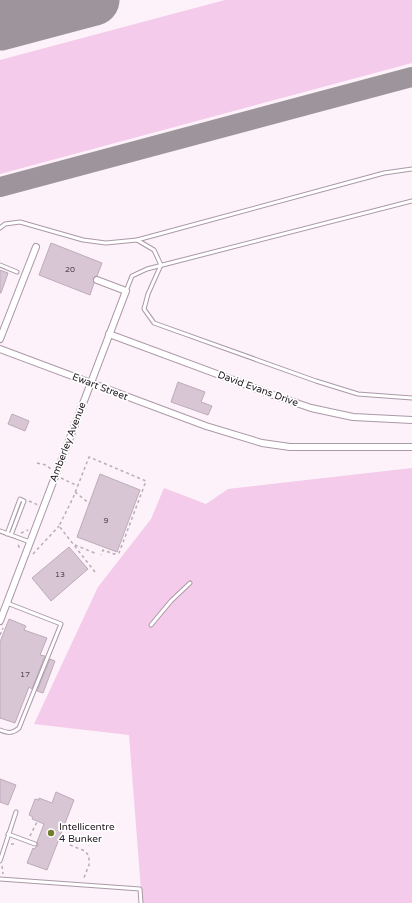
<svg xmlns="http://www.w3.org/2000/svg" width="412" height="903" font-family="'Varela Round',sans-serif">
  <style>
    .green { fill: #f4cbea }
    .lines { fill: none; stroke-linecap: round; stroke-linejoin: round }
    .taxiway { stroke: #9e949c; stroke-width: 20 }
    .runway { stroke: #9e949c; stroke-width: 51 }
    .building { fill: #d9c6d4; stroke: #beabba }
    .lane-casing { stroke: #ab99a7; stroke-width: 5 }
    .street-casing { stroke: #ab99a7; stroke-width: 8 }
    .path { stroke: #b7adb5; stroke-width: 1.5; stroke-dasharray: 3 3; stroke-linecap: butt }
    .lane { stroke: #fff; stroke-width: 3 }
    .street { stroke: #fff; stroke-width: 6 }
    .poi-dot { fill: #717e2b; stroke: #fff; stroke-width: 1.5 }
    .labels { text-anchor: middle; dominant-baseline: central; stroke-width: 3.5; stroke-linejoin: round; paint-order: stroke }
    .number-label { font-size: 8px; fill: #544a52 }
    .street-label { font-size: 10px; fill: #282026; stroke: #fff }
    .poi-label { font-size: 10px; fill: #282026; stroke: #fff; text-anchor: start }
  </style>
  <rect width="100%" height="100%" fill="#fdf1fa"/>
  <g class="green">
    <path d="M 225,0 L 412,0 L 412,63 L 0,174 L 0,60 Z"/>
    <path d="M 412,468 L 412,903 L 142,903 L 129,735 L 34,724 L 98,587 L 151,519 L 164,488 L 206,504 L 228,489 Z"/>
  </g>
  <g class="lines">
    <path class="taxiway" d="M 0,187 L 412,77"/>
    <path class="runway" d="M 0,25 L 94,0"/>
  </g>
  <g class="building">
    <path d="M 51,243 L 102,263 L 97,276 L 93,278 L 94,283 L 90,295 L 39,275 Z"/>
    <path d="M 0,270 L 8,273 L 1,293 L 0,293 Z"/>
    <path d="M 178,382 L 205,392 L 201,402 L 212,406 L 208,415 L 171,402 Z"/>
    <path d="M 12,414 L 29,421 L 25,431 L 8,424 Z"/>
    <path d="M 100,474 L 140,490 L 117,552 L 77,537 Z"/>
    <path d="M 69,547 L 88,569 L 51,601 L 32,578 Z"/>
    <path d="M 9,619 L 26,626 L 24,630 L 47,638 L 40,655 L 45,656 L 32,689 L 29,687 L 15,723 L 0,718 L 0,642 Z"/>
    <path d="M 50,659 L 55,661 L 43,693 L 37,691 Z"/>
    <path d="M 0,779 L 16,785 L 8,805 L 0,802 Z"/>
    <path d="M 56,792 L 74,800 L 47,870 L 27,863 L 33,848 L 34,849 L 38,845 L 37,842 L 44,824 L 32,819 L 33,817 L 29,815 L 35,799 L 39,800 L 39,798 L 52,803 Z"/>
  </g>
  <g class="lines">
    <g class="lane-casing">
      <g id="lane">
        <path d="M 0,228 L 5,224 L 20,222 L 83,240 L 106,243 L 137,240 L 154,250 L 161,265 L 148,294 L 144,309 L 154,323 L 316,381 L 358,394 L 412,398"/>
        <path d="M 137,240 L 384,173 L 412,169"/>
        <path d="M 0,265 L 17,272"/>
        <path d="M 126,291 L 132,276 L 147,269 L 412,201"/>
        <path d="M 0,531 L 30,542"/>
        <path d="M 7,534 L 20,499 L 24,501 L 11,535"/>
        <path d="M 151,625 L 171,601 L 190,583"/>
        <path d="M 0,730 C 8,733 12,734 19,728 L 61,624 L 7,603"/>
        <path d="M 8,834 L 35,844"/>
        <path d="M 0,861 L 16,812"/>
        <path d="M 0,879 L 140,889 L 141,903"/>
      </g>
    </g>
    <g class="street-casing">
      <g id="street">
        <path d="M 109,334 L 276,396 L 311,408 L 353,417 L 412,420"/>
        <path d="M 0,339 L 36,247"/>
        <path d="M 0,349 L 206,426 L 262,443 L 290,447 L 412,447"/>
        <path d="M 0,621 L 126,291 L 97,280"/>
      </g>
    </g>
    <g class="path">
      <path d="M 37,463 L 46,465 L 51,469"/>
      <path d="M 61,478 L 78,486"/>
      <path d="M 75,492 L 90,504"/>
      <path d="M 29,501 L 38,505"/>
      <path d="M 21,533 L 28,530"/>
      <path d="M 18,545 L 21,550"/>
      <path d="M 75,545 L 97,554"/>
      <path d="M 33,554 L 59,526"/>
      <path d="M 95,572 L 59,526 L 73,498 L 89,457 L 146,481 L 119,553 L 114,554 L 103,550 L 101,555"/>
      <path d="M 0,635 L 3,628"/>
      <path d="M 30,836 L 37,822"/>
      <path d="M 11,844 L 15,844"/>
      <path d="M 70,845 L 85,851 L 89,856 L 89,865 L 83,880"/>
      <path d="M 2,866 L 3,874"/>
    </g>
    <use href="#lane" class="lane"/>
    <use href="#street" class="street"/>
  </g>
  <circle class="poi-dot" cx="51" cy="833" r="4"/>
  <g class="labels">
    <g class="number-label">
      <text x="70" y="269">20</text>
      <text x="106" y="520">9</text>
      <text x="60" y="574">13</text>
      <text x="25" y="674">17</text>
    </g>
    <g class="street-label">
      <text transform="translate(100 387) rotate(21)">Ewart Street</text>
      <text transform="translate(258 389) rotate(20)">David Evans Drive</text>
      <text transform="translate(68 442) rotate(-69)">Amberley Avenue</text>
    </g>
    <g class="poi-label">
      <text x="59" y="827">Intellicentre<tspan x="59" dy="12">4 Bunker</tspan></text>
    </g>
  </g>
</svg>
